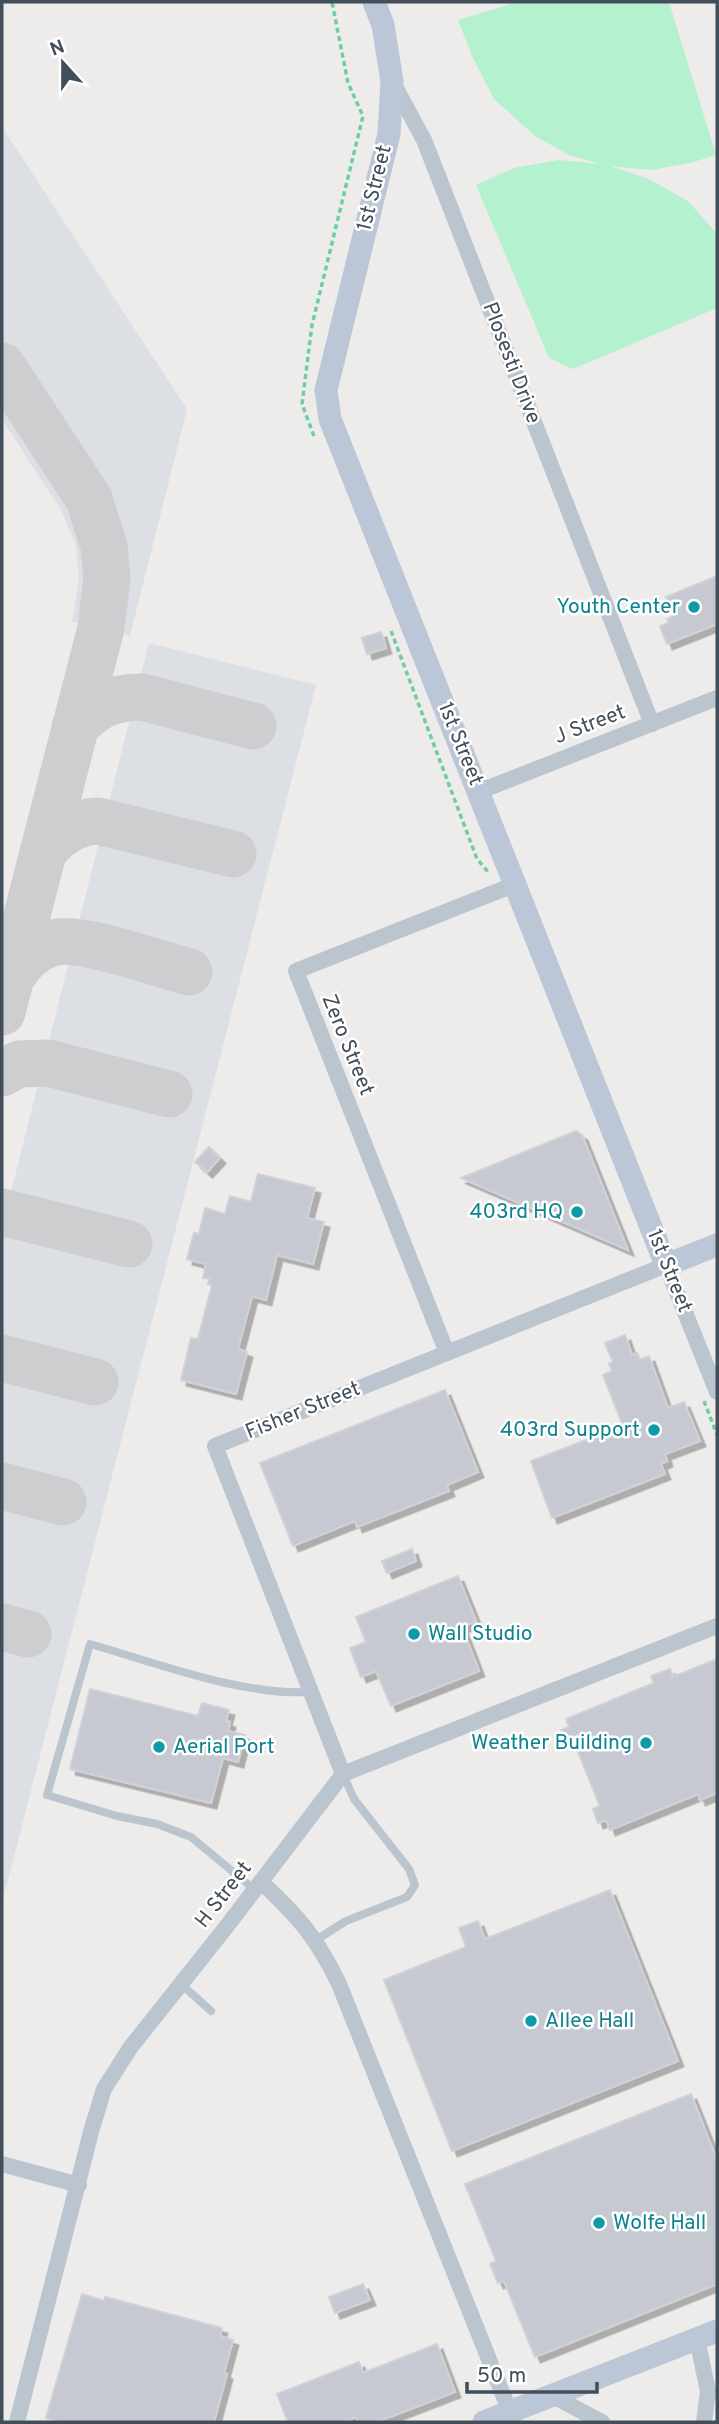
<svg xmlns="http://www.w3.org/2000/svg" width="719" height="2424" font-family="Overpass,sans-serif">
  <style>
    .airport { fill: #dcdfe4 }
    .green { fill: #b4f1ce }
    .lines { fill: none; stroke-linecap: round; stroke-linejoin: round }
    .taxiway { stroke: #ceced0; stroke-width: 47 }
    .building { fill: #c6c9d2; stroke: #ced1d7; stroke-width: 2; filter: url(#shadow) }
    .path { stroke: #6ad0a2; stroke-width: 3.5; stroke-dasharray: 5 3.5; stroke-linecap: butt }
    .lane { stroke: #bac5cf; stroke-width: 8 }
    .street { stroke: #bac5cf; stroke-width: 16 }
    .secondary { stroke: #bbc7d6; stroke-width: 23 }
    .culture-dot { fill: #0f9aa8; stroke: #fff; stroke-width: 2.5 }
    .labels { text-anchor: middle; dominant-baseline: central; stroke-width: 5; stroke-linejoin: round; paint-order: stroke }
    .street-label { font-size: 21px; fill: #424e59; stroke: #fff }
    .culture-label { font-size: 21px; fill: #0d838f; stroke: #fff; text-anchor: end }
  </style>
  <defs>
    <filter id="shadow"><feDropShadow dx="5.5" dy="5.5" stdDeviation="0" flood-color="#0004"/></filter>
  </defs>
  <rect width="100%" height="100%" fill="#eeebeb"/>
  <g class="airport">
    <path d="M 2,127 L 187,409 L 130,636 L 72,622 L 79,581 L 76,545 L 62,512 L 2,419 Z"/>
    <path d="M 149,643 L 316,685 L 2,1903 L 2,1228 Z"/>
  </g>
  <path class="green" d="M 517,2 L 669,2 L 716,155 L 690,163 L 651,170 L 610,166 L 649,179 L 688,201 L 717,234 L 717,308 L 573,369 L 549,358 L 476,185 L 514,168 L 558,160 L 600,164 L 569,155 L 535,136 L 494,99 L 472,56 L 458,20 Z"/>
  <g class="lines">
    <g class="taxiway">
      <path d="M 2,366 L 89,499 L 104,546 L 107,578 L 101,628 L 2,1012"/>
      <path d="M 75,727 C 95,705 113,697 142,697 L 253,726"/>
      <path d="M 43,852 C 57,834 75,822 98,821 L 233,854"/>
      <path d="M 11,978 C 21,961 36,946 57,942 C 84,937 159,964 189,972"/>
      <path d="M 2,1073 L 19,1064 L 48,1063 L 169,1094"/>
      <path d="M 2,1212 L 129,1244"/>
      <path d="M 2,1358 L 95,1382"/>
      <path d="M 2,1486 L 63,1502"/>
      <path d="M 2,1627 L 28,1634"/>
    </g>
  </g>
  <g class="building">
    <path d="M 717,576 L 717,624 L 667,644 L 660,626 L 669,623 L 667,619 L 674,616 L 666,597 Z"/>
    <path d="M 381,632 L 386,648 L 367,654 L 362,638 Z"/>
    <path d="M 576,1131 L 582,1135 L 628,1250 L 461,1178 Z"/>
    <path d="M 209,1147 L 220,1158 L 207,1172 L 195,1162 Z"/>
    <path d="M 258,1174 L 315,1188 L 307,1218 L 324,1222 L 313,1264 L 277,1255 L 266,1300 L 252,1296 L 238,1349 L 247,1352 L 236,1394 L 181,1380 L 191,1338 L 198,1339 L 212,1285 L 208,1284 L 210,1279 L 203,1278 L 206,1264 L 187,1259 L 194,1233 L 199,1234 L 205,1208 L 225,1214 L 230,1196 L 251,1202 Z"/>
    <path d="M 625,1335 L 632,1355 L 637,1353 L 640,1360 L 649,1356 L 668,1408 L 684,1402 L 700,1441 L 665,1454 L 667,1461 L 661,1464 L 665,1474 L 552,1518 L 531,1461 L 623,1426 L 603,1375 L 612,1371 L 609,1364 L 613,1362 L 605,1343 Z"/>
    <path d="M 445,1390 L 478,1472 L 447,1485 L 449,1491 L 357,1527 L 355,1521 L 293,1546 L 260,1463 Z"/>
    <path d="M 412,1549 L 416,1561 L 387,1573 L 382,1561 Z"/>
    <path d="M 458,1576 L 476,1621 L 462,1627 L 479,1671 L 391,1706 L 376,1671 L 361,1677 L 350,1648 L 366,1642 L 356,1617 Z"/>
    <path d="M 717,1659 L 717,1793 L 700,1800 L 698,1794 L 610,1830 L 606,1820 L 598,1823 L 593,1809 L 600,1806 L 574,1742 L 567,1745 L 561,1730 L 569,1727 L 566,1719 L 654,1683 L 651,1676 L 670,1669 L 673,1677 Z"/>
    <path d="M 90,1689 L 198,1716 L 202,1703 L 229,1710 L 226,1721 L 230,1722 L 228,1731 L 245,1735 L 238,1762 L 223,1758 L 211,1803 L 70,1769 Z"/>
    <path d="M 610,1890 L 678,2061 L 452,2151 L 384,1980 L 466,1947 L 459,1928 L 478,1921 L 485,1939 Z"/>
    <path d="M 691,2094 L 717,2160 L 717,2284 L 535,2357 L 504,2281 L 498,2283 L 490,2264 L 496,2261 L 465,2184 Z"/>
    <path d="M 363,2284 L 370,2300 L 335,2313 L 329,2297 Z"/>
    <path d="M 82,2294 L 104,2301 L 105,2297 L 222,2328 L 220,2336 L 233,2340 L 224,2373 L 227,2374 L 214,2422 L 61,2422 L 46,2418 Z"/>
    <path d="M 437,2344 L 455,2392 L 377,2422 L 358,2422 L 356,2417 L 344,2422 L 288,2422 L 277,2394 L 359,2362 L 363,2373 Z"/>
  </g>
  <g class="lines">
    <g class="path">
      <path d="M 314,436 L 302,404 L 312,325 L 363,116 L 348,83 L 332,2"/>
      <path d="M 391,631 L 477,859 L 489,873"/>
      <path d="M 704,1401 L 717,1435"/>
    </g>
    <g class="lane">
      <path d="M 255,1890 L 191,1837 L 157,1824 L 117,1816 L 47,1795 L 90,1644 C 157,1663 242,1696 311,1692"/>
      <path d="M 316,1940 L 346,1921 L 407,1897 L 415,1885 L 409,1869 L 354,1799 L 343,1774"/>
      <path d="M 181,1984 L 211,2011"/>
    </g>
    <g class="street">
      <path d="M 392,81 L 424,140 L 652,724"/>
      <path d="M 478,792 L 717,698"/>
      <path d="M 447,1353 L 296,971 L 516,884"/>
      <path d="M 343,1774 L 215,1446 L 666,1265 L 717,1392"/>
      <path d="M 261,1882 C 298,1916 317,1938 339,1984 L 510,2412"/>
      <path d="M 2,2164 L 79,2185"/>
      <path d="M 697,2339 L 708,2391 L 704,2422"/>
      <path d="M 551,2395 L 602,2422"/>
      <path d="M 17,2422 L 92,2128 L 104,2089 L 130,2048 L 227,1926 L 343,1774 L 717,1626"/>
    </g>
    <g class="secondary">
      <path d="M 374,2 L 383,25 L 392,81 L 389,134 L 326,390 L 330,419 L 666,1265 L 717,1245"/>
      <path d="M 484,2422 L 717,2331"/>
    </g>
  </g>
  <g class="culture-dot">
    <circle cx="694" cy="607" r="7"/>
    <circle cx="577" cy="1212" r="7"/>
    <circle cx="654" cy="1430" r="7"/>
    <circle cx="414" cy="1634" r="7"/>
    <circle cx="646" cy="1743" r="7"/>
    <circle cx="159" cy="1747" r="7"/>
    <circle cx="531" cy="2021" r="7"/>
    <circle cx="599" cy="2223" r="7"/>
  </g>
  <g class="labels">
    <g class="street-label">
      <text transform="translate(375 188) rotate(-76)">1st Street</text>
      <text transform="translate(511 363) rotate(69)">Plosesti Drive</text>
      <text transform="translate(590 725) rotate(-21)">J Street</text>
      <text transform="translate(460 744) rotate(68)">1st Street</text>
      <text transform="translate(347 1045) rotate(68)">Zero Street</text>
      <text transform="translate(669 1271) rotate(68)">1st Street</text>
      <text transform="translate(303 1411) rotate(-22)">Fisher Street</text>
      <text transform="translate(224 1895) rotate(-52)">H Street</text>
    </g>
    <g class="culture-label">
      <text x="680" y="607">Youth Center</text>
      <text x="563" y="1212">403rd HQ</text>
      <text x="640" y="1430">403rd Support</text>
      <text x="428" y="1634" text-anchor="start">Wall Studio</text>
      <text x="632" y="1743">Weather Building</text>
      <text x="173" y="1747" text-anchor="start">Aerial Port</text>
      <text x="545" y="2021" text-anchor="start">Allee Hall</text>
      <text x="613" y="2223" text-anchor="start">Wolfe Hall</text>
    </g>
  </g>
  <rect width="719" height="2424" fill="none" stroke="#424e59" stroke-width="7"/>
  <g transform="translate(63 63) rotate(339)" stroke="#ffffff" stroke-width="5" paint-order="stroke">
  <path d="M0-5L12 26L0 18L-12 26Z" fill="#424e59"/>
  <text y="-10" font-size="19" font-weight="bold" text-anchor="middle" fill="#424e59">N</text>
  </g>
  <path d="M467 2382v10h130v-10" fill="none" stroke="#424e59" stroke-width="3.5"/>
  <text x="477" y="2382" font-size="21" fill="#424e59" stroke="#ffffff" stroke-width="5" paint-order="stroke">50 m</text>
</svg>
